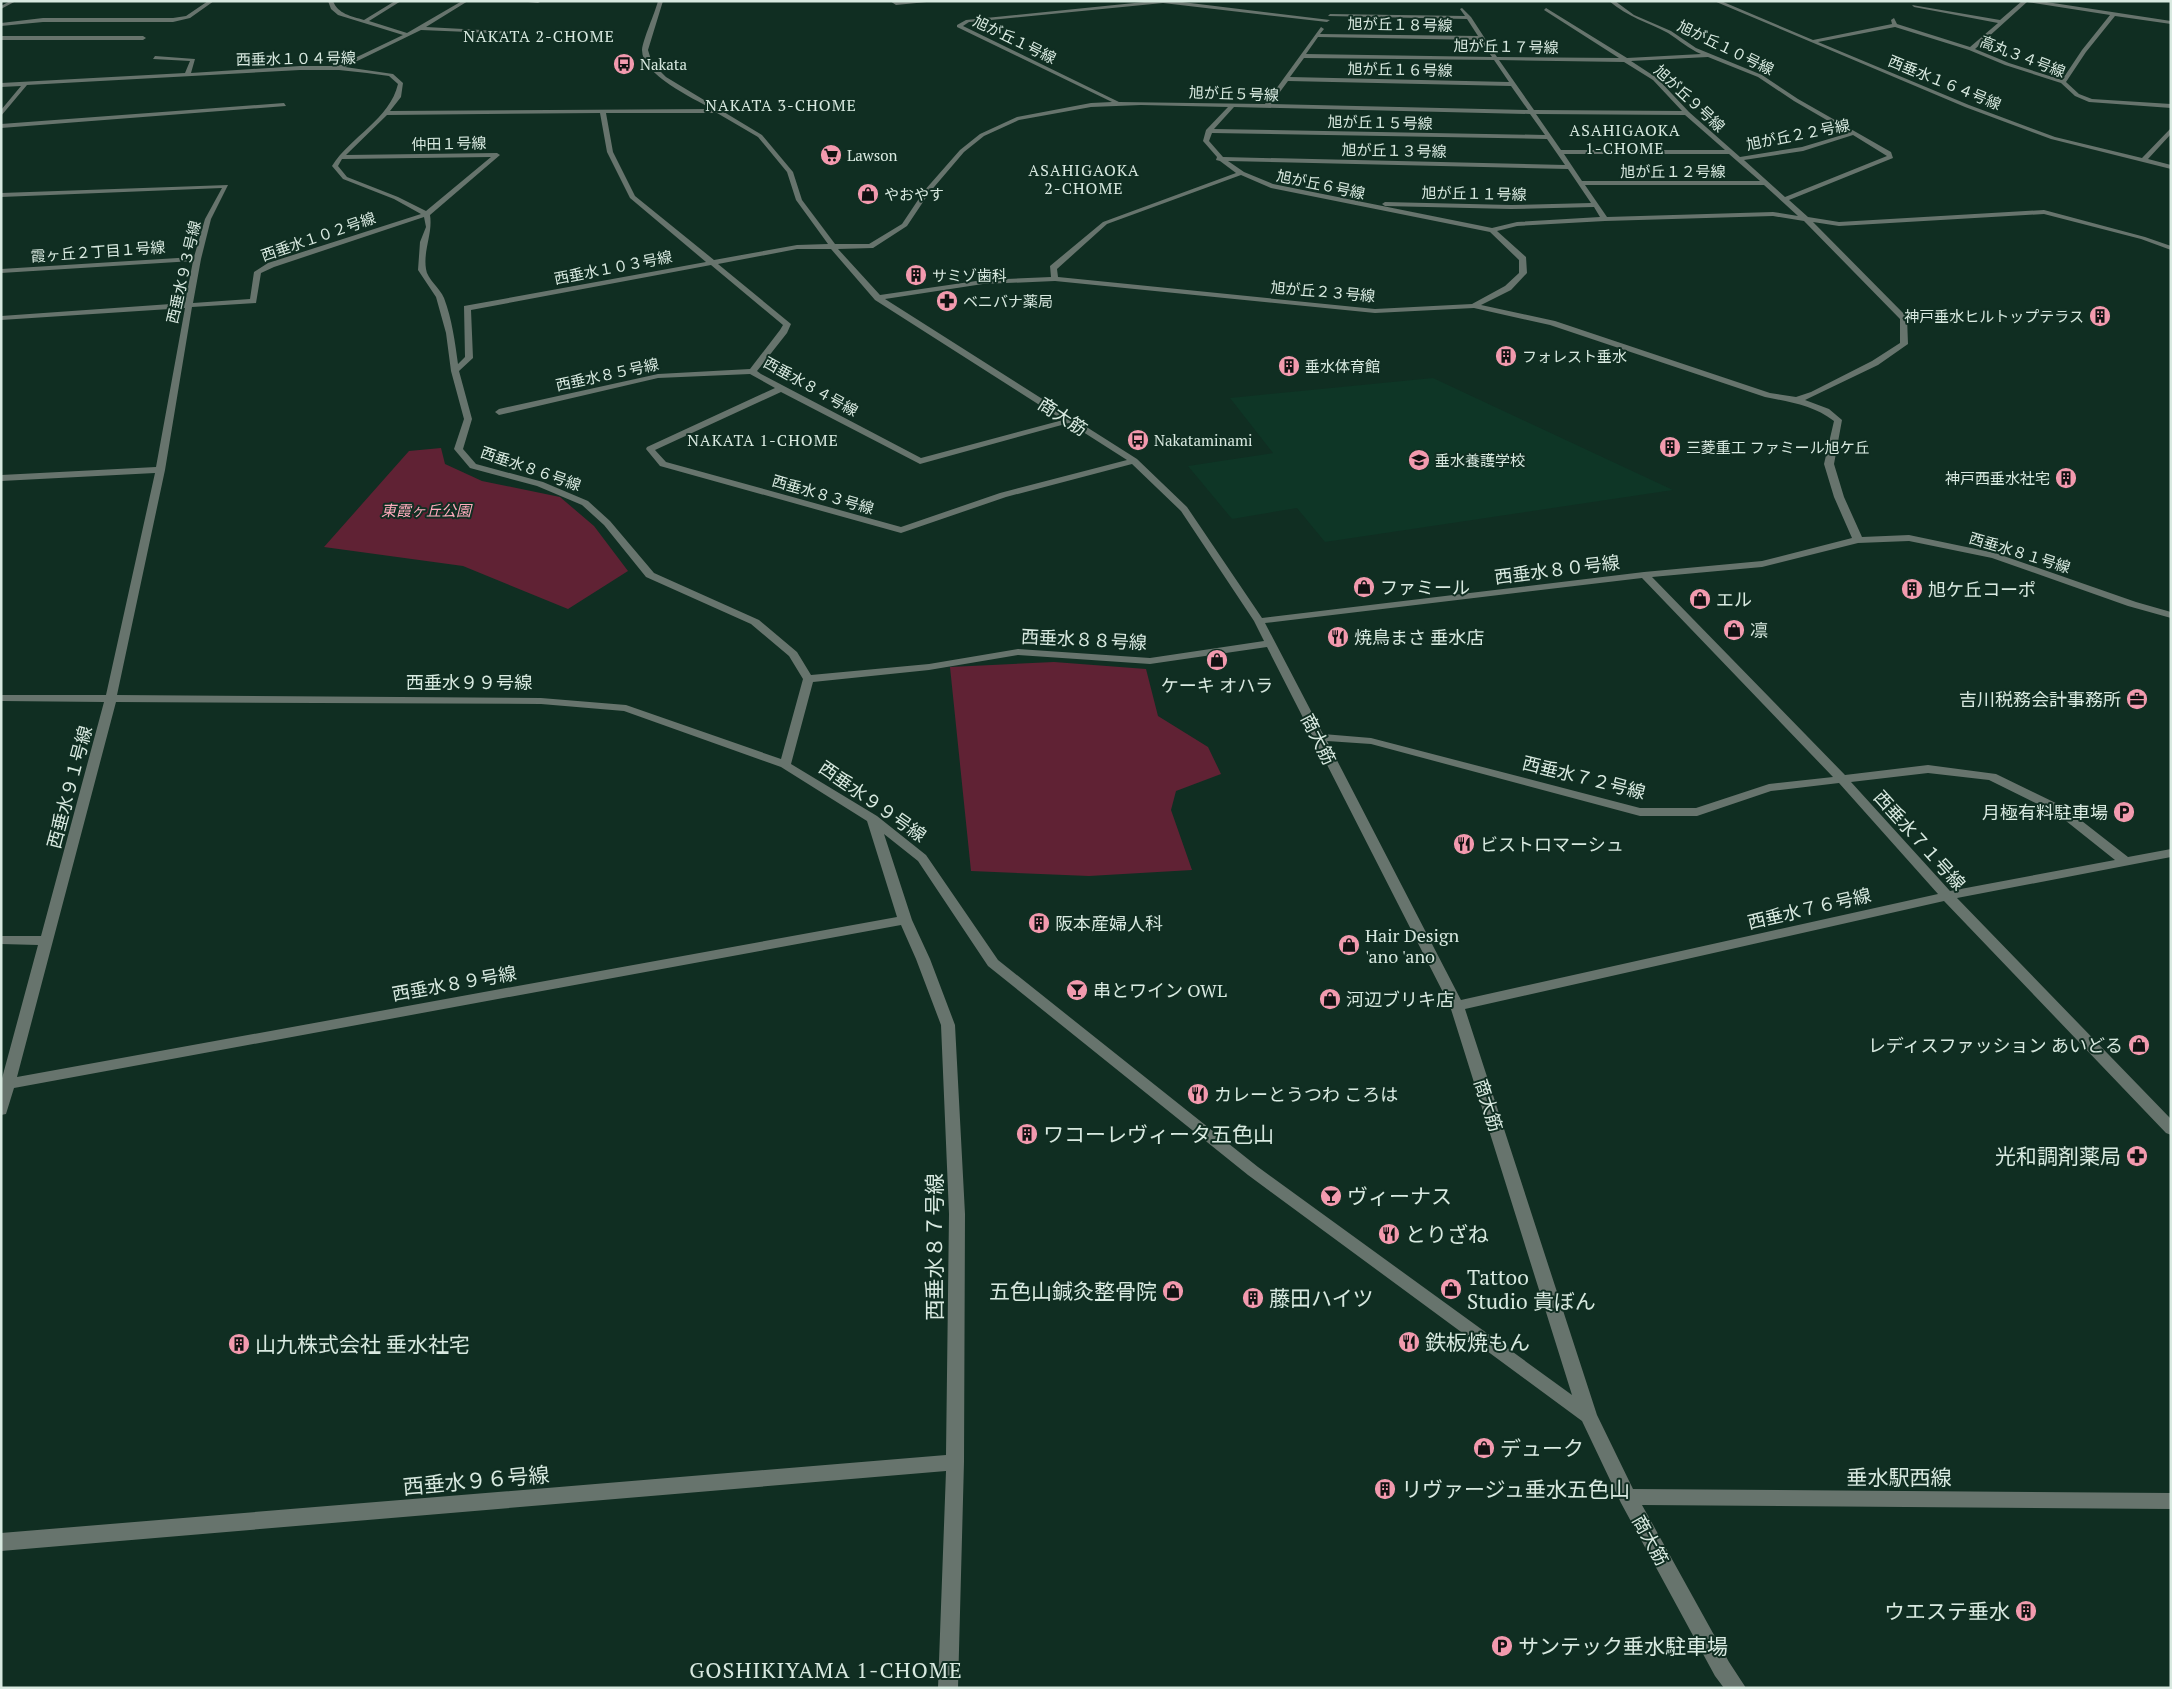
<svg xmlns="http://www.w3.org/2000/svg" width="2172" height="1689" font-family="'PT Serif','Noto Sans JP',serif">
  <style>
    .built { fill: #0e3626 }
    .green { fill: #602234 }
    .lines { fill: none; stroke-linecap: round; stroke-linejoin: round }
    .minor { fill: #67746d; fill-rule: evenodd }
    .labels { text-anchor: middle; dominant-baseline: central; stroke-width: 4; stroke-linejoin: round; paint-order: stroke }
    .far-street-label { font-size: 15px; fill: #d8e9e0; stroke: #102e22 }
    .far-poi-label { font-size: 15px; fill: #d8e9e0; stroke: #102e22; text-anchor: start }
    .far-park-label { font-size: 15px; font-style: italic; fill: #feabbd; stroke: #102e22 }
    .far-neighbourhood-label { font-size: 16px; letter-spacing: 1px; fill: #d8e9e0; stroke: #102e22 }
    .street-label { font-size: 18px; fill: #d8e9e0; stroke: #102e22 }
    .poi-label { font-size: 18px; fill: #d8e9e0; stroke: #102e22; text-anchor: start }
    .near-poi-label { font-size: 21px; fill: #d8e9e0; stroke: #102e22; text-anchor: start }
    .near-street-label { font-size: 21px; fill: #d8e9e0; stroke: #102e22 }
    .near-neighbourhood-label { font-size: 22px; letter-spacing: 1px; fill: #d8e9e0; stroke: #102e22 }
  </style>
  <rect width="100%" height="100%" fill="#102e22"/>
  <path class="built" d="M 1433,378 L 1673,490 L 1325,542 L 1297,508 L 1232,519 L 1188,466 L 1273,453 L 1230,398 Z"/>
  <g class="green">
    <path d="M 441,448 L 445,464 L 482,481 L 560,497 L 594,526 L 628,571 L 568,609 L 463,566 L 324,547 L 409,451 Z"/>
    <path d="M 1054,662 L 1146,669 L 1158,716 L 1208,747 L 1221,774 L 1176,791 L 1171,810 L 1192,870 L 1089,876 L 971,871 L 950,667 Z"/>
  </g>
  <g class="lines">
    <g class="minor">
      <path d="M 10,1 L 16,1 L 1,9 L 1,6 Z"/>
      <path d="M 208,1 L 214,1 L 190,18 L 173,22 L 43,22 L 1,26 L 1,23 L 43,18 L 173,18 L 186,16 Z"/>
      <path d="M 328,1 L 333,1 C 338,14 351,16 364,20 L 395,1 L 401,1 L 369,21 L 407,33 L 462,1 L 468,1 L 426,27 L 522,32 L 519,34 L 421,30 L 345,67 L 393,74 L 403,83 L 401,97 L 390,111 L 712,109 C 693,98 642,75 642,50 C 643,39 655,13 658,1 L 663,1 L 648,50 L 652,63 L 666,77 L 762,135 L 793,172 L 802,200 L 835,244 L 869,244 L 902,224 L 924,191 L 960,150 L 980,134 L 1017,117 L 1091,103 L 1112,102 L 957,27 L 957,25 L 966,20 L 1154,1 L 1174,1 L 1330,20 L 1327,22 L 1163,3 L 981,21 L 969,22 L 963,26 L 1119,102 L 1265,104 L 1321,27 L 1324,29 L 1320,34 L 1478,36 L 1467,19 L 1328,16 L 1330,14 L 1465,16 L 1460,9 L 1462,8 L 1471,17 L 1497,57 L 1619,58 L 1544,10 L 1546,8 L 1627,58 L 1701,54 C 1689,49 1679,40 1668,33 C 1647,22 1628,17 1609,1 L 1615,1 L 1634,15 L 1671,31 L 1696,48 L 1762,75 L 1798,99 L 1891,152 L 1893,158 L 1789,200 L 1808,217 L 1839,222 L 2044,210 L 2145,237 L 2171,246 L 2171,250 L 2141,239 L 2044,214 L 1839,226 L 1813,222 L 1907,317 L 1908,344 L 1878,365 L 1805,400 L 1829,409 L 1842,420 L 1834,464 L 1844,497 L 1862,537 L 1909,535 L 1995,553 L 2136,602 L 2171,612 L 2171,618 L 2128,606 L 1992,558 L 1909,541 L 1858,543 L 1762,567 L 1652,577 L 1845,775 L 1928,765 L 1996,774 L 2064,807 L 2128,857 L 2171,849 L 2171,857 L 1957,898 L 2171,1119 L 2171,1135 L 2166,1133 L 1944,901 L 1465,1009 L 1597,1415 L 1633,1489 L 2171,1493 L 2171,1509 L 1642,1505 L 1729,1662 L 1746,1688 L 1724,1688 L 1715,1676 L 1621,1503 L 1582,1421 L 1248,1175 L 988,966 L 918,861 L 884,834 L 912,920 L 930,959 L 955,1025 L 965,1214 L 964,1462 L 958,1688 L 938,1688 L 946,1471 L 1,1551 L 1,1533 L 946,1455 L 949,1214 L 941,1025 L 916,959 L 901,925 L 14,1088 L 6,1114 L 1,1115 L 1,1082 L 38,945 L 1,944 L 1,936 L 41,936 L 104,702 L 1,701 L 1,695 L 106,695 L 155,473 L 1,481 L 1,475 L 156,467 L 185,308 L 1,320 L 1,316 L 185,303 L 193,261 L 1,273 L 1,269 L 194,257 L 205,219 L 222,188 L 1,197 L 1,193 L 228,185 L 211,219 L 201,259 L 193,303 L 250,299 L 254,272 L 268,263 L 421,214 L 394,199 L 343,179 L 332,166 C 350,137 390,119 398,84 L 389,76 L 367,73 L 339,70 L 300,70 L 27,85 L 1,116 L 1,110 L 21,86 L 1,87 L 1,83 L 185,73 L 190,61 L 153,59 L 155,56 L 195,59 L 191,73 L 300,66 L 338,66 L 403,35 L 338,15 L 331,9 ZM 1318,37 L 1480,40 L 1492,57 L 1306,54 ZM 1708,57 L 1758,77 L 1794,101 L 1849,133 L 1802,147 L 1740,157 L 1689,112 L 1657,78 L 1631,61 ZM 1304,58 L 1494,60 L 1509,82 L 1290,77 ZM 1499,60 L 1624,62 L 1653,80 L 1682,111 L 1534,110 ZM 1288,81 L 1511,86 L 1528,110 L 1271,104 ZM 1141,105 L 1228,107 L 1206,130 L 1203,141 L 1217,157 L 1216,160 L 1220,161 L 1236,173 L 1103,222 L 1050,266 L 1051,277 L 983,280 L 880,295 L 838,249 L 873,248 L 907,226 L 929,193 L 964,152 L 984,136 L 1019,120 L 1091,107 ZM 1234,107 L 1530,114 L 1545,135 L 1214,129 ZM 600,113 L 607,152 L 630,198 L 706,262 L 464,306 L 465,357 L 458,364 C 455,342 452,319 444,298 C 440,288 427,279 426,269 C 423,250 433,233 430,215 L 500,155 L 497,153 L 346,155 L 387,115 ZM 606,113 L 717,113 L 758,137 L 787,172 L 796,200 L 828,244 L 797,245 L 714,260 L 635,196 L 613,152 ZM 1536,114 L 1685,115 L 1725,150 L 1561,150 ZM 1212,133 L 1547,139 L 1565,165 L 1223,157 L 1209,141 ZM 1853,135 L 1887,156 L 1785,197 L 1744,160 L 1803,151 ZM 1564,154 L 1729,154 L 1760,181 L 1582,181 ZM 491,157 L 426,211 L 398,197 L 347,177 L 338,166 L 342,159 ZM 1228,161 L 1568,169 L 1591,203 L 1511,205 L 1385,202 L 1382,204 L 1385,206 L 1511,209 L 1594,207 L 1600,217 L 1517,222 L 1492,228 L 1273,184 L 1244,172 ZM 1241,175 L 1271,188 L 1490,232 L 1519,260 L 1519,273 L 1505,286 L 1472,304 L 1375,309 L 1058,277 L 1057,269 L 1107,224 ZM 1585,185 L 1764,185 L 1798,216 L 1773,212 L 1607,217 ZM 1773,216 L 1804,221 L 1900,319 L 1900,343 L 1872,361 L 1811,392 L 1796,397 L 1770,393 L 1555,321 L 1481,305 L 1511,290 L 1527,273 L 1526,257 L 1497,231 L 1517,226 L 1605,221 ZM 424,217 L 426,227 L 420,242 L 418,270 L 436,297 L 446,333 L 451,371 L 464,419 L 454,449 L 470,468 L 537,486 L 582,505 L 604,525 L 646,577 L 751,624 L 789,656 L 803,679 L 781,759 L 626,705 L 541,698 L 117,695 L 165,470 L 192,307 L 256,303 L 261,273 L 274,267 ZM 797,249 L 831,249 L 875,300 L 1063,420 L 921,458 L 761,374 L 757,371 L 787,333 L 791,324 L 718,264 ZM 711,265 L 783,325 L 780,330 L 750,369 L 658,374 L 499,409 L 495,412 L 499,415 L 658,378 L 750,374 L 775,388 L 647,447 L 646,449 L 660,466 L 901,533 L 1006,497 L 1132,464 L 1181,511 L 1254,621 L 1264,641 L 1150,658 L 1018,649 L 929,664 L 811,675 L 797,652 L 759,620 L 654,573 L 610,521 L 588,501 L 543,482 L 476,464 L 463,449 L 472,419 L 459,371 L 473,358 L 471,310 ZM 1055,281 L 1375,313 L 1474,308 L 1550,325 L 1765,397 C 1790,402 1813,405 1834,421 L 1824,464 L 1834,497 L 1852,538 L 1762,561 L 1644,572 L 1262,618 L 1187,507 L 1137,459 L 885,299 L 983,284 ZM 781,392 L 920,464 L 1069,423 L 1127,460 L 1000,493 L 901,527 L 666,462 L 655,450 ZM 1642,578 L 1833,777 L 1769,784 L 1696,808 L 1640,808 L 1371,738 L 1323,734 L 1265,623 ZM 1267,647 L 1450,1006 L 1572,1395 L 1258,1167 L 998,960 L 926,855 L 877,816 L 791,764 L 813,682 L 929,670 L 1018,655 L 1150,664 ZM 116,702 L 541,704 L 624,711 L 781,767 L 867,821 L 897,917 L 17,1077 ZM 1327,741 L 1371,744 L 1640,816 L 1697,816 L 1771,791 L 1839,783 L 1938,894 L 1461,1000 ZM 1928,773 L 1989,780 L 2056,813 L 2115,860 L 1950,891 L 1851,782 Z"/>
      <path d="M 518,1 L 540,1 L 540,2 L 538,3 Z"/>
      <path d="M 890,1 L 937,1 L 896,5 Z"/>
      <path d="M 1714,1 L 1721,1 L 1813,40 L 1892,24 L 1891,20 L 1894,18 L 1897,24 L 1970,47 L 1998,23 L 1914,7 L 1912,5 L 2000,20 L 2022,1 L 2040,1 L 2171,21 L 2171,24 L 2115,16 L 2086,52 L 2066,82 L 2079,94 L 2092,99 L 2171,104 L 2171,108 L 2089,102 L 2075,96 L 2061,83 L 2005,65 L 1969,50 L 1895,27 L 1818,42 L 1969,105 L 2055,137 L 2142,158 L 2171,128 L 2171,134 L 2148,159 L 2171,165 L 2171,169 L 2051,139 L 1965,107 ZM 2027,2 L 2110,15 L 2082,50 L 2062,80 L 2009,63 L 1975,49 Z"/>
      <path d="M 1,36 L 143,36 L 146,38 L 143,40 L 1,40 Z"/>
      <path d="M 284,103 L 286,106 L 1,128 L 1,124 Z"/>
    </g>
  </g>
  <defs>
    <g id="bus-disc" transform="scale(1.125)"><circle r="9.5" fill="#f29aae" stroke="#102e22"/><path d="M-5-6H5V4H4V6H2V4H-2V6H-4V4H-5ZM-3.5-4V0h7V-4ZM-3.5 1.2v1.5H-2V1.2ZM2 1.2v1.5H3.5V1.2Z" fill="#111"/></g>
    <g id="supermarket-disc" transform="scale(1.125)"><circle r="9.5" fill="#f29aae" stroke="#102e22"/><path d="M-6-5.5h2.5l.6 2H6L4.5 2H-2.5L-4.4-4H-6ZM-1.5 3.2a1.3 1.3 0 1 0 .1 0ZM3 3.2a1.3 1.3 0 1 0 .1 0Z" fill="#111"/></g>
    <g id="shop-disc" transform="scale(1.125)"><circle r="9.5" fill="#f29aae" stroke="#102e22"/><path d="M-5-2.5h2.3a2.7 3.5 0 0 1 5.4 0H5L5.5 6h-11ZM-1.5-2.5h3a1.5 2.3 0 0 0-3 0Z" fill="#111"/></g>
    <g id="building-disc" transform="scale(1.125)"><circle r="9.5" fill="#f29aae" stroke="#102e22"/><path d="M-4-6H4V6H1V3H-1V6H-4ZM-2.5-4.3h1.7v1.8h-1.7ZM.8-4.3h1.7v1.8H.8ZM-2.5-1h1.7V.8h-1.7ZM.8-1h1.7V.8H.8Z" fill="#111"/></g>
    <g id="pharmacy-disc" transform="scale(1.125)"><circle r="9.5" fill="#f29aae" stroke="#102e22"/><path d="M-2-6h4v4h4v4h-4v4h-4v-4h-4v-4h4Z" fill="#111"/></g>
    <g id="school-disc" transform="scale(1.125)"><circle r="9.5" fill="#f29aae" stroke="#102e22"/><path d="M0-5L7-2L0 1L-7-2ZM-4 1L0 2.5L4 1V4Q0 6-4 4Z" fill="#111"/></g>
    <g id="restaurant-disc" transform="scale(1.125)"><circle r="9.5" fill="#f29aae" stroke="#102e22"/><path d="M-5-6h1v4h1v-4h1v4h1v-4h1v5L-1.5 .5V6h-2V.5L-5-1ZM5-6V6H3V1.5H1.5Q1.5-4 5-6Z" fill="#111"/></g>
    <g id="office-disc" transform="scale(1.125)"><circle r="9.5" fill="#f29aae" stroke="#102e22"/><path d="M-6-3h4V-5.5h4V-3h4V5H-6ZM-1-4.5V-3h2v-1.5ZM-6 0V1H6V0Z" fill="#111"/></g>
    <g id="parking-disc" transform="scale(1.125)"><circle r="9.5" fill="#f29aae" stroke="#102e22"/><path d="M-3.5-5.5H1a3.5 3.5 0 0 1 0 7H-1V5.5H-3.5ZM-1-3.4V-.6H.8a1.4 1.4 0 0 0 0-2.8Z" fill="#111"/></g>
    <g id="bar-disc" transform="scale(1.125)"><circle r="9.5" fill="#f29aae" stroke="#102e22"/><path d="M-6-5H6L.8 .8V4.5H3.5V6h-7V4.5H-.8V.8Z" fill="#111"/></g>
  </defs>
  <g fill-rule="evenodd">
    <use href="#bus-disc" x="624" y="64"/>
    <use href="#supermarket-disc" x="831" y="155"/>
    <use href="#shop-disc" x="868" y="194"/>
    <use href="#building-disc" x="916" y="275"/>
    <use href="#pharmacy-disc" x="947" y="301"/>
    <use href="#building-disc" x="2100" y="316"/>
    <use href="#building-disc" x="1506" y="356"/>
    <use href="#building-disc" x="1289" y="366"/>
    <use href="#bus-disc" x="1138" y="440"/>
    <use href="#building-disc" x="1670" y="447"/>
    <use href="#school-disc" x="1419" y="460"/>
    <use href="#building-disc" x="2066" y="478"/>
    <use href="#shop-disc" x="1364" y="587"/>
    <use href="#building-disc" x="1912" y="589"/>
    <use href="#shop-disc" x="1700" y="599"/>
    <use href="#shop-disc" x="1734" y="630"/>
    <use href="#restaurant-disc" x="1338" y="637"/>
    <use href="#shop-disc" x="1217" y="660"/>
    <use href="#office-disc" x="2137" y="699"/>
    <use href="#parking-disc" x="2124" y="812"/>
    <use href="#restaurant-disc" x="1464" y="844"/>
    <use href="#building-disc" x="1039" y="923"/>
    <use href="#shop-disc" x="1349" y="945"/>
    <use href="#bar-disc" x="1077" y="990"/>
    <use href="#shop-disc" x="1330" y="999"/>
    <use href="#shop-disc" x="2139" y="1045"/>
    <use href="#restaurant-disc" x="1198" y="1094"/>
    <use href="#building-disc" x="1027" y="1134"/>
    <use href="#pharmacy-disc" x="2137" y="1156"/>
    <use href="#bar-disc" x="1331" y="1196"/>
    <use href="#restaurant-disc" x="1389" y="1234"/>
    <use href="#shop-disc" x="1451" y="1289"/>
    <use href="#shop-disc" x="1173" y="1291"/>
    <use href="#building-disc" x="1253" y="1298"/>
    <use href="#restaurant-disc" x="1409" y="1342"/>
    <use href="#building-disc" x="239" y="1344"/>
    <use href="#shop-disc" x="1484" y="1448"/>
    <use href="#building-disc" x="1385" y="1489"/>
    <use href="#building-disc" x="2026" y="1611"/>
    <use href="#parking-disc" x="1502" y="1646"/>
  </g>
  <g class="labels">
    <g class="far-street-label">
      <text transform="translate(1400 24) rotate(1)">旭が丘１８号線</text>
      <text transform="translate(1015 39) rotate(26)">旭が丘１号線</text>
      <text transform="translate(1506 46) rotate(1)">旭が丘１７号線</text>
      <text transform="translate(1726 47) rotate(26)">旭が丘１０号線</text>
      <text transform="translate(2023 56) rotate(21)">高丸３４号線</text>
      <text transform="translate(296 58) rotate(-1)">西垂水１０４号線</text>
      <text transform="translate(1400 69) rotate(1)">旭が丘１６号線</text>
      <text transform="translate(1945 82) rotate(22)">西垂水１６４号線</text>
      <text transform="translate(1234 93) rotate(2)">旭が丘５号線</text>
      <text transform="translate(1690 98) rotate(43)">旭が丘９号線</text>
      <text transform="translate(1380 122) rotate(1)">旭が丘１５号線</text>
      <text transform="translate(1798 134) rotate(-11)">旭が丘２２号線</text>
      <text transform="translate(449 143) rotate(-1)">仲田１号線</text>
      <text transform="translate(1394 150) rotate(1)">旭が丘１３号線</text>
      <text x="1673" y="171">旭が丘１２号線</text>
      <text transform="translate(1321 184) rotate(12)">旭が丘６号線</text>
      <text transform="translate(1474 193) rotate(1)">旭が丘１１号線</text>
      <text transform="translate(318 236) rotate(-19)">西垂水１０２号線</text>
      <text transform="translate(98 251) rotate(-4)">霞ヶ丘２丁目１号線</text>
      <text transform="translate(613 267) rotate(-11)">西垂水１０３号線</text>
      <text transform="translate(183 272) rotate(-77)">西垂水９３号線</text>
      <text transform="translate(1323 291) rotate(5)">旭が丘２３号線</text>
      <text transform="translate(607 374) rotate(-12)">西垂水８５号線</text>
      <text transform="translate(811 386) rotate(29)">西垂水８４号線</text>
      <text transform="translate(531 468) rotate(19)">西垂水８６号線</text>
      <text transform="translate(823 494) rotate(16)">西垂水８３号線</text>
      <text transform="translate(2020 552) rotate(17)">西垂水８１号線</text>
    </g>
    <g class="far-poi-label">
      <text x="640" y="64">Nakata</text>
      <text x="847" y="155">Lawson</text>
      <text x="884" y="194">やおやす</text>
      <text x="932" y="275">サミゾ歯科</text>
      <text x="963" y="301">ベニバナ薬局</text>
      <text x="2084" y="316" text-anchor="end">神戸垂水ヒルトップテラス</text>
      <text x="1522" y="356">フォレスト垂水</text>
      <text x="1305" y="366">垂水体育館</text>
      <text x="1154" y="440">Nakataminami</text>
      <text x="1686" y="447">三菱重工 ファミール旭ケ丘</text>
      <text x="1435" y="460">垂水養護学校</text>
      <text x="2050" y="478" text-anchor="end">神戸西垂水社宅</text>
    </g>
    <g class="far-park-label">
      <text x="426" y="510">東霞ヶ丘公園</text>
    </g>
    <g class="far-neighbourhood-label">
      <text x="539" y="36">NAKATA 2-CHOME</text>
      <text x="781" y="105">NAKATA 3-CHOME</text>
      <text x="1625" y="130">ASAHIGAOKA<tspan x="1625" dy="18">1-CHOME</tspan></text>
      <text x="1084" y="170">ASAHIGAOKA<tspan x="1084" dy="18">2-CHOME</tspan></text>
      <text x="763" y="440">NAKATA 1-CHOME</text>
    </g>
    <g class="street-label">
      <text transform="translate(1063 416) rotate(33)">商大筋</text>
      <text transform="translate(1557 569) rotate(-7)">西垂水８０号線</text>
      <text transform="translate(1084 639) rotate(3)">西垂水８８号線</text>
      <text x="469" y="682">西垂水９９号線</text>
      <text transform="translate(1319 739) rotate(63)">商大筋</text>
      <text transform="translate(1584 777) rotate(14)">西垂水７２号線</text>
      <text transform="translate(69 787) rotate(-75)">西垂水９１号線</text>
      <text transform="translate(873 801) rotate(35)">西垂水９９号線</text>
      <text transform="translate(1920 840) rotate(48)">西垂水７１号線</text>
      <text transform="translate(1809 908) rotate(-13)">西垂水７６号線</text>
      <text transform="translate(454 983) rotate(-10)">西垂水８９号線</text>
      <text transform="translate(1489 1105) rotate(72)">商大筋</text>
      <text transform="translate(1651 1540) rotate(61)">商大筋</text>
    </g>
    <g class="poi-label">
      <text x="1380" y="587">ファミール</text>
      <text x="1928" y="589">旭ケ丘コーポ</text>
      <text x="1716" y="599">エル</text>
      <text x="1750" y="630">凛</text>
      <text x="1354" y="637">焼鳥まさ 垂水店</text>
      <text x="1217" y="685" text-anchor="middle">ケーキ オハラ</text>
      <text x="2121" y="699" text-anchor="end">吉川税務会計事務所</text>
      <text x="2108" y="812" text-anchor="end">月極有料駐車場</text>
      <text x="1480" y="844">ビストロマーシュ</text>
      <text x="1055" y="923">阪本産婦人科</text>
      <text x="1365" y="935">Hair Design<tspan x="1365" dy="21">'ano 'ano</tspan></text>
      <text x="1093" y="990">串とワイン OWL</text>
      <text x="1346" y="999">河辺ブリキ店</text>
      <text x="2123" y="1045" text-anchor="end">レディスファッション あいどる</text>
      <text x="1214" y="1094">カレーとうつわ ころは</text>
    </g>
    <g class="near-poi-label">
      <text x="1043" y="1134">ワコーレヴィータ五色山</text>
      <text x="2121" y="1156" text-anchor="end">光和調剤薬局</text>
      <text x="1347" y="1196">ヴィーナス</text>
      <text x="1405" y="1234">とりざね</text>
      <text x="1467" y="1277">Tattoo<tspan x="1467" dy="24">Studio 貴ぼん</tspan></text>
      <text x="1157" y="1291" text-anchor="end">五色山鍼灸整骨院</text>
      <text x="1269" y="1298">藤田ハイツ</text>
      <text x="1425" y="1342">鉄板焼もん</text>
      <text x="255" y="1344">山九株式会社 垂水社宅</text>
      <text x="1500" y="1448">デューク</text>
      <text x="1401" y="1489">リヴァージュ垂水五色山</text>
      <text x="2010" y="1611" text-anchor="end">ウエステ垂水</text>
      <text x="1518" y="1646">サンテック垂水駐車場</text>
    </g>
    <g class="near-street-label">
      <text transform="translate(934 1247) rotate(-90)">西垂水８７号線</text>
      <text x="1899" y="1477">垂水駅西線</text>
      <text transform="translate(476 1480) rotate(-5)">西垂水９６号線</text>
    </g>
    <g class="near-neighbourhood-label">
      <text x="826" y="1669">GOSHIKIYAMA 1-CHOME</text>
    </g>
  </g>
  <rect width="2172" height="1689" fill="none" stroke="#d8e9e0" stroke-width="5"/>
</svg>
